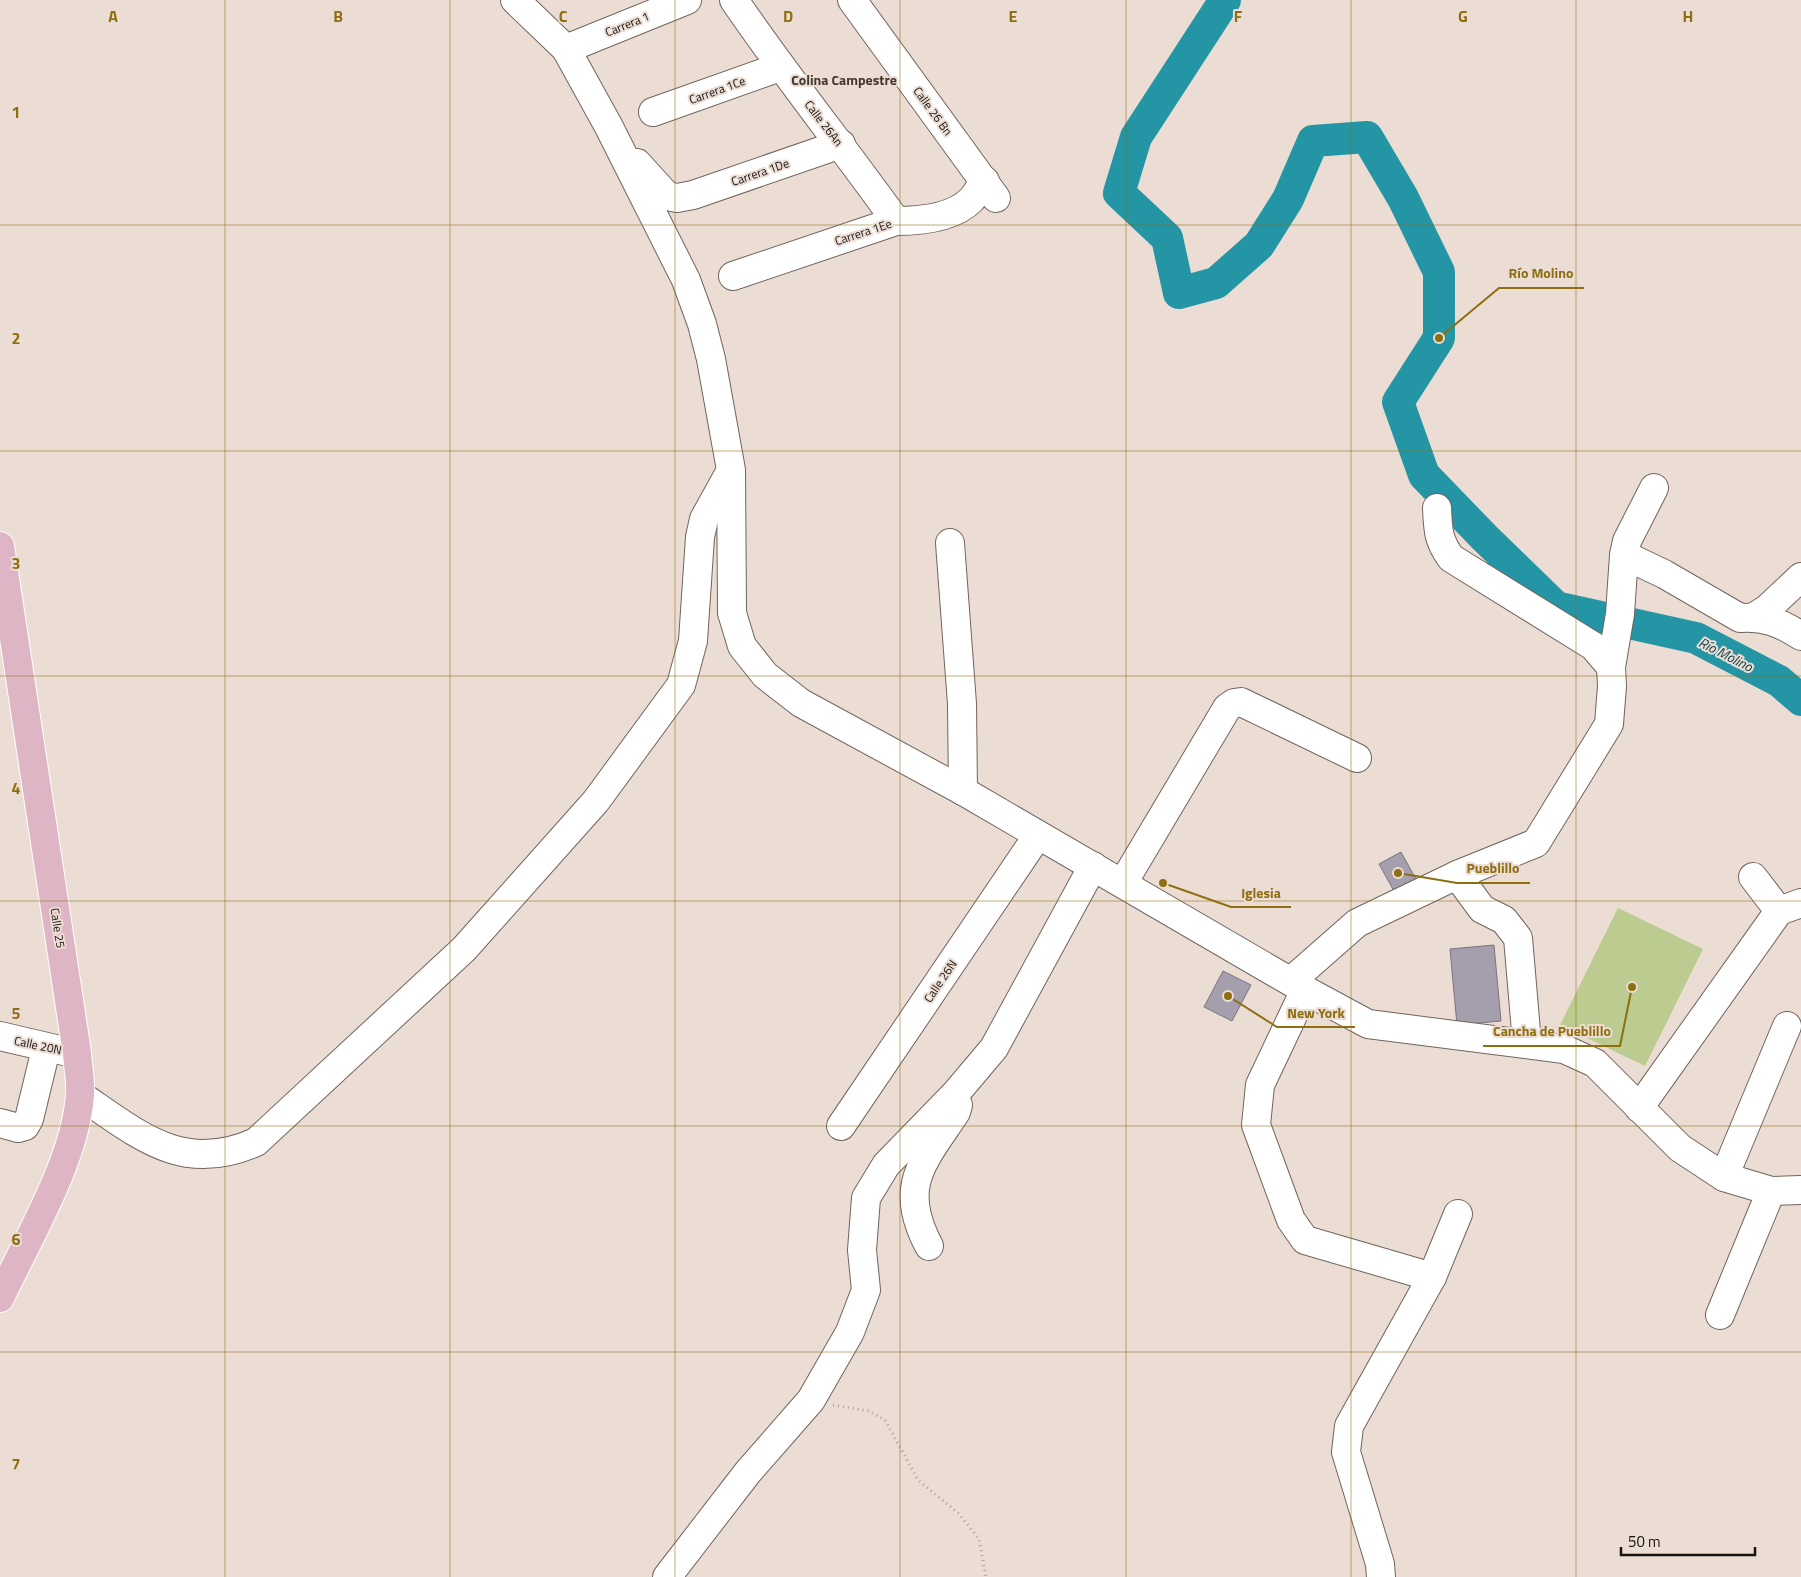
<svg xmlns="http://www.w3.org/2000/svg" width="1801" height="1577" font-family="'Titillium Web',sans-serif">
  <style>
    .green { fill: #bccb90 }
    .lines { fill: none; stroke-linecap: round; stroke-linejoin: round }
    .river { stroke: #2495a5; stroke-width: 32 }
    .building { fill: #a59fad; stroke: #7a7481 }
    .minor-casing { stroke: #71645c; stroke-width: 30 }
    .major-casing { stroke: #fff; stroke-width: 30 }
    .path { stroke: #aca098; stroke-width: 3; stroke-dasharray: 1 4; stroke-linecap: butt }
    .minor { stroke: #fff; stroke-width: 28 }
    .major { stroke: #deb5c4; stroke-width: 28 }
    .grid { fill: none; stroke: #8d6e11; stroke-width: 1; stroke-opacity: 0.55 }
    .labels { text-anchor: middle; dominant-baseline: central; stroke-width: 4; stroke-linejoin: round; paint-order: stroke }
    .street-label { font-size: 12px; fill: #17120f; stroke: #ecddd4 }
    .neighbourhood-label { font-size: 14px; font-weight: bold; fill: #433730; stroke: #ecddd4 }
    .water-label { font-size: 14px; font-style: italic; fill: #104047; stroke: #ecddd4 }
    .grid-label { font-size: 16px; text-anchor: middle; font-weight: bold; fill: #8d6e11; stroke: #ecddd4; stroke-width: 4; stroke-linejoin: round; paint-order: stroke }
    .leader { fill: none; stroke: #8d6e11; stroke-width: 2 }
    .callout-dot { fill: #8d6e11; stroke: #ecddd4; stroke-width: 2 }
    .callout-label { font-size: 14px; text-anchor: middle; font-weight: bold; fill: #8d6e11; stroke: #ecddd4; stroke-width: 4; stroke-linejoin: round; paint-order: stroke }
  </style>
  <rect width="100%" height="100%" fill="#ecddd4"/>
  <path class="green" d="M 1618,908 L 1703,949 L 1645,1066 L 1560,1025 Z"/>
  <g class="lines">
    <path class="river" d="M 1225,0 L 1136,137 L 1119,193 L 1167,238 L 1179,293 L 1216,283 L 1259,245 L 1288,199 L 1313,141 L 1367,137 L 1403,198 L 1439,272 L 1439,338 L 1398,402 L 1424,475 L 1485,538 L 1556,607 L 1696,638 L 1779,681 L 1801,700"/>
  </g>
  <g class="building">
    <path d="M 1401,852 L 1417,881 L 1395,893 L 1379,864 Z"/>
    <path d="M 1494,945 L 1501,1021 L 1457,1025 L 1450,949 Z"/>
    <path d="M 1223,971 L 1251,985 L 1232,1021 L 1204,1007 Z"/>
  </g>
  <g class="lines">
    <g class="minor-casing">
      <g id="minor">
        <path d="M 515,0 L 566,49 L 609,127 L 686,280 L 702,324 L 711,359 L 731,470 L 732,613 L 742,646 L 765,675 L 801,703 L 963,791 L 1305,990 L 1368,1024 L 1564,1049 L 1595,1063 L 1680,1148 L 1724,1177 L 1771,1191 L 1801,1190"/>
        <path d="M 734,0 C 786,76 843,147 896,221"/>
        <path d="M 852,0 L 996,198"/>
        <path d="M 566,49 L 687,0"/>
        <path d="M 653,112 L 780,67"/>
        <path d="M 637,163 L 667,196 L 677,198 L 693,195 L 841,144"/>
        <path d="M 733,276 L 896,221 C 920,221 953,218 971,200 C 976,195 980,187 985,181"/>
        <path d="M 1437,508 C 1438,530 1438,540 1451,558 L 1593,646 L 1611,667"/>
        <path d="M 950,543 L 962,704 L 963,791"/>
        <path d="M 1624,555 L 1664,574 L 1740,618 C 1764,616 1781,623 1801,636"/>
        <path d="M 1754,617 L 1767,609 L 1801,577"/>
        <path d="M 1457,875 L 1482,909 L 1504,920 L 1518,938 L 1527,1043"/>
        <path d="M 1753,877 L 1779,911"/>
        <path d="M 1123,883 L 1227,708 L 1234,703 L 1241,702 L 1357,758"/>
        <path d="M 1291,981 L 1357,923 L 1457,875 L 1536,843 L 1609,724 L 1612,686 L 1611,667 L 1620,614 L 1624,555 L 1627,541 L 1654,488"/>
        <path d="M 1305,990 L 1260,1085 L 1256,1125 L 1291,1220 L 1305,1240 L 1432,1277"/>
        <path d="M 0,1036 L 64,1051"/>
        <path d="M 80,1095 C 139,1135 183,1175 256,1142 L 464,949 L 596,801 L 681,685 L 693,641 L 700,537 L 704,519 L 730,472"/>
        <path d="M 1639,1108 L 1779,911 L 1801,903"/>
        <path d="M 0,1123 L 18,1128 L 25,1126 L 29,1119 L 46,1049"/>
        <path d="M 841,1126 L 1038,835"/>
        <path d="M 1724,1177 L 1787,1026"/>
        <path d="M 929,1246 C 897,1186 923,1162 956,1112 L 958,1105"/>
        <path d="M 1720,1315 L 1771,1191"/>
        <path d="M 667,1577 L 748,1472 L 811,1400 L 850,1332 L 866,1290 L 862,1250 L 866,1198 L 886,1165 L 956,1093 L 994,1048 L 1093,866"/>
        <path d="M 1381,1577 L 1380,1564 L 1346,1452 L 1349,1426 L 1432,1277 L 1458,1214"/>
      </g>
    </g>
    <g class="major-casing">
      <path id="major" d="M 0,546 L 77,1053 C 78,1067 81,1082 80,1095 C 75,1161 28,1238 0,1298"/>
    </g>
    <path class="path" d="M 833,1405 L 869,1411 L 885,1420 L 918,1480 L 958,1513 L 979,1539 L 986,1577"/>
    <use href="#minor" class="minor"/>
    <use href="#major" class="major"/>
  </g>
  <path class="grid" d="M 225,0 L 225,1577M 450,0 L 450,1577M 675,0 L 675,1577M 900,0 L 900,1577M 1126,0 L 1126,1577M 1351,0 L 1351,1577M 1576,0 L 1576,1577M 0,225 L 1801,225M 0,451 L 1801,451M 0,676 L 1801,676M 0,901 L 1801,901M 0,1126 L 1801,1126M 0,1352 L 1801,1352"/>
  <g class="labels">
    <g class="street-label">
      <text transform="translate(627 24) rotate(-22)">Carrera 1</text>
      <text transform="translate(717 90) rotate(-20)">Carrera 1Ce</text>
      <text transform="translate(933 111) rotate(54)">Calle 26 Bn</text>
      <text transform="translate(824 123) rotate(52)">Calle 26An</text>
      <text transform="translate(760 172) rotate(-19)">Carrera 1De</text>
      <text transform="translate(863 232) rotate(-18)">Carrera 1Ee</text>
      <text transform="translate(58 928) rotate(81)">Calle 25</text>
      <text transform="translate(940 981) rotate(-56)">Calle 26N</text>
      <text transform="translate(38 1045) rotate(12)">Calle 20N</text>
    </g>
    <g class="neighbourhood-label">
      <text x="844" y="79">Colina Campestre</text>
    </g>
    <g class="water-label">
      <text transform="translate(1726 654) rotate(27)">Río Molino</text>
    </g>
  </g>
  <g class="grid-label">
    <text x="113" y="22">A</text>
    <text x="338" y="22">B</text>
    <text x="563" y="22">C</text>
    <text x="788" y="22">D</text>
    <text x="1013" y="22">E</text>
    <text x="1238" y="22">F</text>
    <text x="1463" y="22">G</text>
    <text x="1688" y="22">H</text>
    <text x="16" y="118">1</text>
    <text x="16" y="344">2</text>
    <text x="16" y="569">3</text>
    <text x="16" y="794">4</text>
    <text x="16" y="1019">5</text>
    <text x="16" y="1245">6</text>
    <text x="16" y="1470">7</text>
  </g>
  <path class="leader" d="M1439 338L1499 288H1584M1398 873L1457 883H1530M1163 883L1231 907H1291M1228 996L1277 1027H1355M1632 987L1620 1046H1483"/>
  <g class="callout-dot">
    <circle cx="1439" cy="338" r="5"/>
    <circle cx="1398" cy="873" r="5"/>
    <circle cx="1163" cy="883" r="5"/>
    <circle cx="1228" cy="996" r="5"/>
    <circle cx="1632" cy="987" r="5"/>
  </g>
  <g class="callout-label">
    <text x="1541" y="278">Río Molino</text>
    <text x="1493" y="873">Pueblillo</text>
    <text x="1261" y="898">Iglesia</text>
    <text x="1316" y="1018">New York</text>
    <text x="1552" y="1036">Cancha de Pueblillo</text>
  </g>
  <path d="M1621 1547v8h134v-8" fill="none" stroke="#17120f" stroke-width="2.5"/>
  <text x="1628" y="1547" font-size="15" fill="#17120f" stroke="#ecddd4" stroke-width="4" paint-order="stroke">50 m</text>
</svg>
